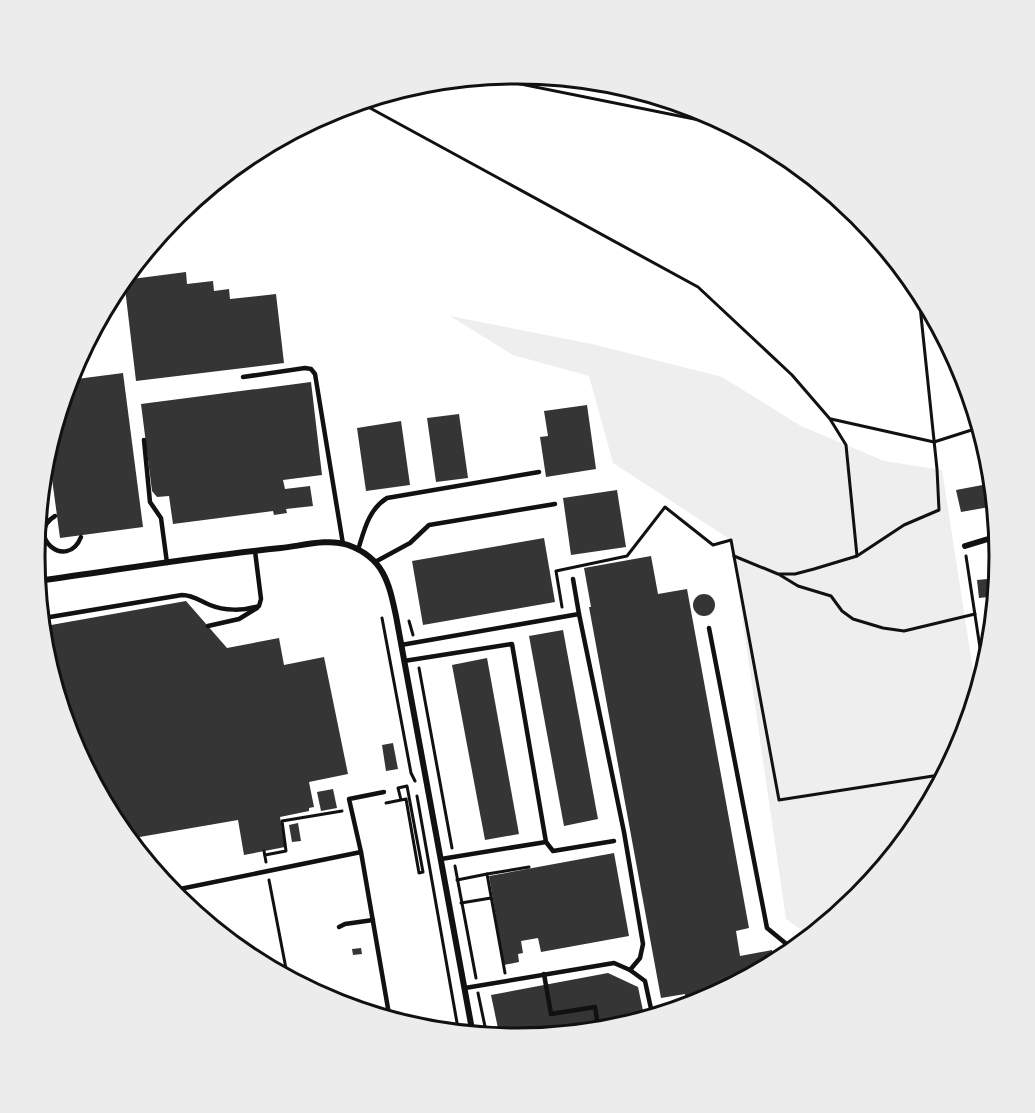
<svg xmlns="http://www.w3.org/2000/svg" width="1035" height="1113" font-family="Mulish,sans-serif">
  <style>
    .green { fill: #eee }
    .building { fill: #353535 }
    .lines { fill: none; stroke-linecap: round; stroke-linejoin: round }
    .path { stroke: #111; stroke-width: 3 }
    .service { stroke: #111; stroke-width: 4.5 }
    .minor { stroke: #111; stroke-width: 6 }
    .rim { fill: none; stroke: #111; stroke-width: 3 }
  </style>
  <rect width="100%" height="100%" fill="#fff"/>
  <path class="green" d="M 450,316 L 592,344 L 722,377 L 801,426 L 884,461 L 942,470 L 977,696 L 964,742 L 919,825 L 859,898 L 811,937 L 786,919 L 731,540 L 613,463 L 589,376 L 513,355 Z"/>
  <g class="building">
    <path d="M 186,272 L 187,284 L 213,281 L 214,291 L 229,289 L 230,299 L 276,294 L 284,363 L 136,381 L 124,280 Z"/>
    <path d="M 123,373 L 143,527 L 60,538 L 48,449 L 69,380 Z"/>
    <path d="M 311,382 L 322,475 L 283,480 L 285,489 L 310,486 L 313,506 L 286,509 L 287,513 L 274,515 L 273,511 L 173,524 L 169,496 L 157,497 L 152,491 L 141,404 Z"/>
    <path d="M 587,405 L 596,469 L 546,477 L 540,437 L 548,436 L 544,411 Z"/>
    <path d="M 459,414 L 468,478 L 436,482 L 427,418 Z"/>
    <path d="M 401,421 L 410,485 L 366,491 L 357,428 Z"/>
    <path d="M 993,483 L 995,506 L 961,512 L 956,490 Z"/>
    <path d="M 617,490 L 626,547 L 571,555 L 563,498 Z"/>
    <path d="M 544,538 L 555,602 L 423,625 L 412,561 Z"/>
    <path d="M 651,556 L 658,594 L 687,589 L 749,928 L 736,931 L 740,956 L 772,950 L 774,964 L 702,1003 L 687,1007 L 685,994 L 661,998 L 589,607 L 591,607 L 584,568 Z"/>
    <path d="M 998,578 L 997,596 L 979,598 L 977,580 Z"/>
    <circle cx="704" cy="605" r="11"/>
    <path d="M 186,601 L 227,648 L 279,638 L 284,665 L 324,657 L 348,774 L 309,782 L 314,807 L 309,808 L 309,811 L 280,817 L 285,847 L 244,855 L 238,820 L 128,839 L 116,825 L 71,741 L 44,650 L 40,613 L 49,612 L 51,625 Z"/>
    <path d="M 563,630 L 598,819 L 564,826 L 529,636 Z"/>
    <path d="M 487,658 L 519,834 L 485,840 L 452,665 Z"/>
    <path d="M 393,743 L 398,769 L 386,771 L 382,745 Z"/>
    <path d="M 333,789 L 337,808 L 321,811 L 317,792 Z"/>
    <path d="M 298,823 L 301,841 L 292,842 L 289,825 Z"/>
    <path d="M 614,853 L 629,936 L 541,952 L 538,938 L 521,941 L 523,953 L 518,954 L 519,962 L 504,965 L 489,876 Z"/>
    <path d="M 361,948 L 362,954 L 353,955 L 352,949 Z"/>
    <path d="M 608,973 L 638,987 L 645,1020 L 611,1030 L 517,1039 L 500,1038 L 491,995 Z"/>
  </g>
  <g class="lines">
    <g class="path">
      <path d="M 486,77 L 734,127"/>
      <path d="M 359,102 L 698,287 L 792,375 L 830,419 L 846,445 L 857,556"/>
      <path d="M 831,419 L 934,442 L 981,427"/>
      <path d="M 734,556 L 778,574 L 795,574 L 814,569 L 857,556 L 904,525 L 939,510 L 937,469 L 918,287"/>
      <path d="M 966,556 L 984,674"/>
      <path d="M 780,575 L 798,586 L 831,596 L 842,611 L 853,619 L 883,628 L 904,631 L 975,614"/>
      <path d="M 562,607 L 556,571 L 627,556 L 665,507 L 713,545 L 731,540 L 779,800 L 946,774"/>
      <path d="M 382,618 L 411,773 L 415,781"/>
      <path d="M 409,621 L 413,635"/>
      <path d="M 419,668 L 452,848"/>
      <path d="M 417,796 L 459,1034"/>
      <path d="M 386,803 L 401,800 L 398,788 L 407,786 L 423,872 L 419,873 L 406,799 L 401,800"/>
      <path d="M 264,851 L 266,862"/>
      <path d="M 265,855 L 286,851 L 282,821 L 342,811"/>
      <path d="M 455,866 L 476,978"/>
      <path d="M 269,880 L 288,979"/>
      <path d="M 457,880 L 487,874"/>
      <path d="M 461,903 L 491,898"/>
      <path d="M 505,973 L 487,874 L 529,867"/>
      <path d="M 478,993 L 487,1036"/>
    </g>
    <g class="service">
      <path d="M 243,377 L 305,368 L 311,369 L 315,374 L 343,544"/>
      <path d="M 144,440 L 150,502 L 161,518 L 167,563"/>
      <path d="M 55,516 C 24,535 67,572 81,537"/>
      <path d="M 358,550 C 364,531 368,510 387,498 L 539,472"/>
      <path d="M 375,562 L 410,543 L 429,525 L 555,504"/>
      <path d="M 573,579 L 579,614"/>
      <path d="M 50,617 L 182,595 C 193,595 200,601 210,605 C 224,611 244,611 259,606 L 261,599 L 255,551"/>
      <path d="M 208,626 L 239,619 L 257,608"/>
      <path d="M 709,628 L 767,928 L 795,951"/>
      <path d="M 401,645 L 579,614 L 624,832 L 643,944 L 640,958 L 630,970"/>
      <path d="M 404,661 L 512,644 L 546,842"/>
      <path d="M 361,852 L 349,799 L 384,792"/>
      <path d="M 441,859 L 546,842 L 553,851 L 614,841"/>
      <path d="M 170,891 L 361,852 L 390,1020"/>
      <path d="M 339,927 L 345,924 L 373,920"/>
      <path d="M 544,974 L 551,1014 L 595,1007 L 599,1032"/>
      <path d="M 465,988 L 614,963 L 630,970 L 645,981 L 653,1018"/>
      <path d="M 410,1026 L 426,1023"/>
    </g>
    <g class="minor">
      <path d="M 965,546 L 998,536"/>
      <path d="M 37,581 C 118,570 199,556 281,548 C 301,546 328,538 348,545 C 384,558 389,583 396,616 L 473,1035"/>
    </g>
  </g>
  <path d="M0 0H1035V1113H0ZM45 556a472 472 0 1 1 944 0a472 472 0 1 1-944 0Z" fill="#ececec" fill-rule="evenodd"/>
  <path class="rim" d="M45 556a472 472 0 1 1 944 0a472 472 0 1 1-944 0Z"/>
</svg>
